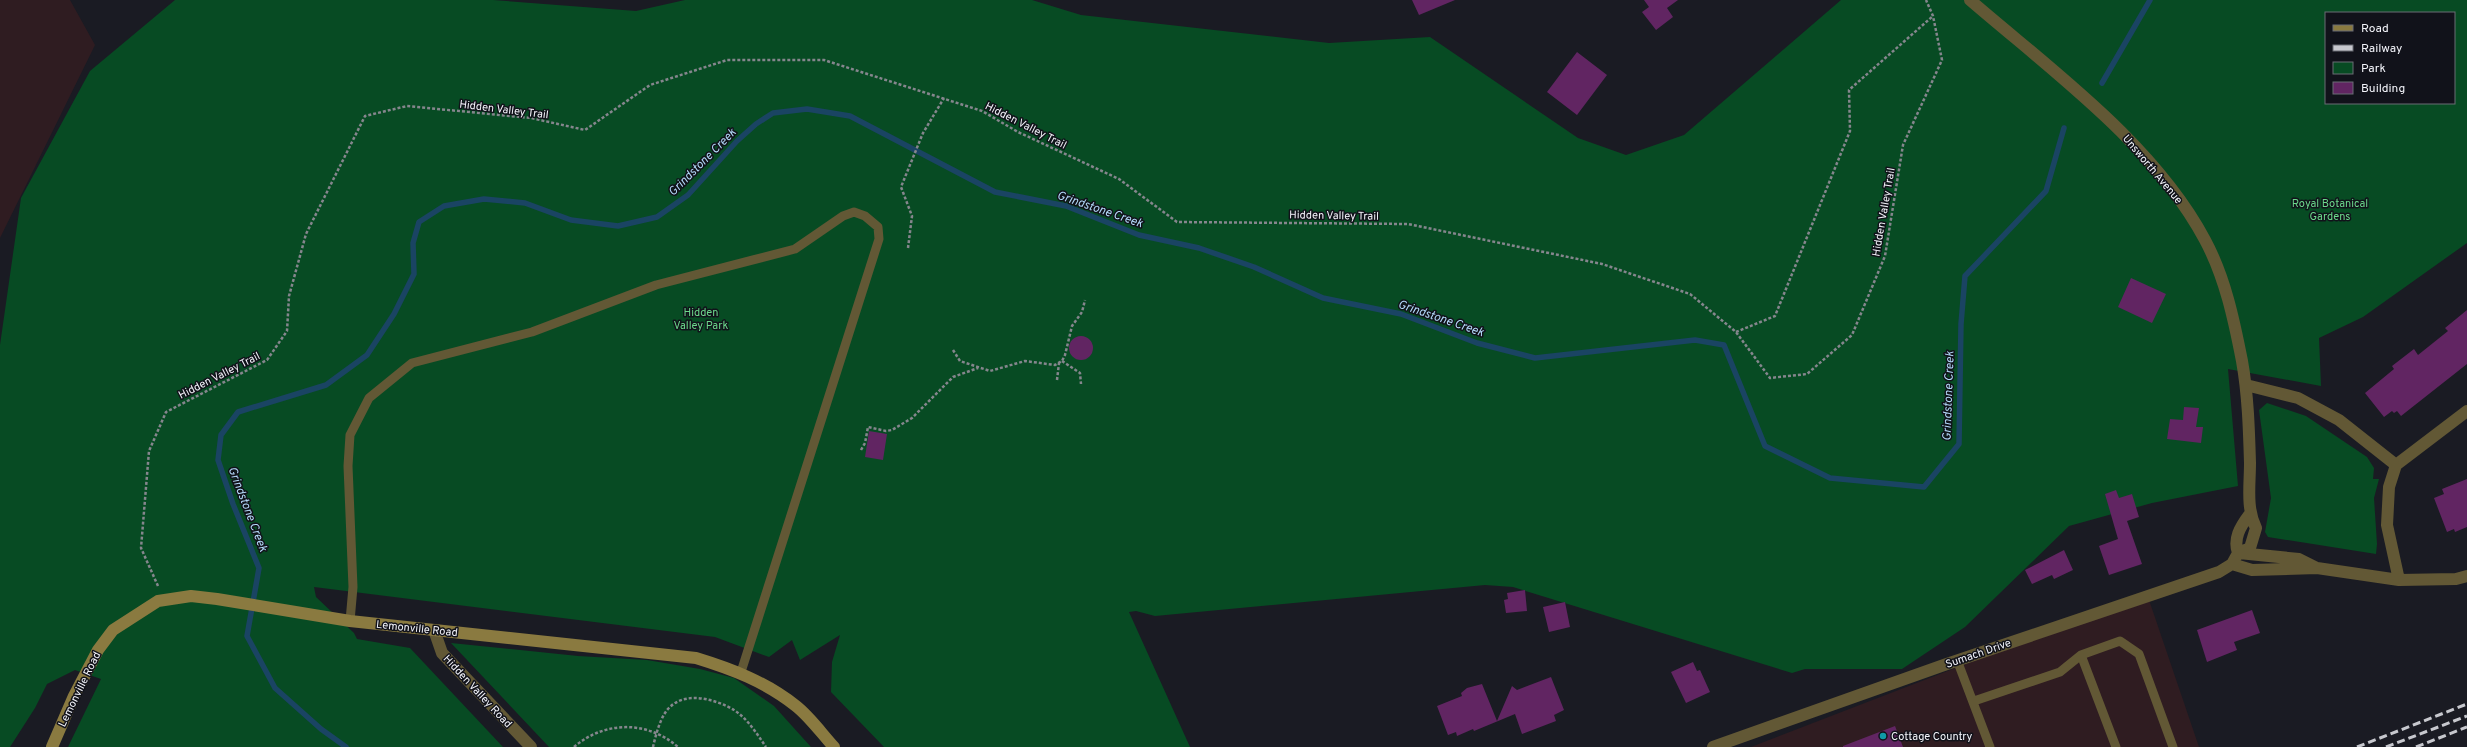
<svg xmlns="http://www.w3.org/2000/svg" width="2467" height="747" viewBox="0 0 2467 747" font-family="Overpass,sans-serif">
<rect width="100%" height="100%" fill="#1a1b23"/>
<path fill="#2f1c21" d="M0 0H70L95 45 0 238Z
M2147 594 2199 747H1751Z"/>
<path fill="#074b23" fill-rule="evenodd" d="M175 0H493L636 11 685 0H1032L1081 15 1329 43 1430 37 1578 138 1626 155 1684 135 1841 0H2467V243L2363 317 2319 338 2321 386 2228 369 2238 486 2152 503 2069 526 1965 627 1902 669H1805L1792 673 1513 587 1485 585 1155 616 1136 611 1129 612 1190 747H884L831 692 832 662 840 635 800 660 792 640 769 657 715 637 314 587 316 597 354 633 357 639 410 648 503 747H68L101 679 75 670 47 684 35 708 10 747H0V345L21 198 90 71ZM2326 13H2454V103H2326Z
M2267 403 2306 416 2367 457 2374 468 2373 479H2379L2374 498 2377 544 2376 554 2268 537 2265 532 2271 498 2259 410Z
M451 643 578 656 647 660 700 669 734 678 774 706 811 747H549Z"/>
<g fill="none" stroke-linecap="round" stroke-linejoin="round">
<path stroke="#1a4463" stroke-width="5.5" d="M2102 83 2150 0
M346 747 321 729 275 688 247 636 259 568 233 504 218 460 221 435 238 412 326 385 367 355 394 314 414 274 413 243 419 222 444 206 484 199 525 203 571 220 618 226 657 217 688 195 737 141 756 124 773 113 807 109 850 116 995 192 1066 206 1139 235 1199 248 1254 267 1323 298 1401 314 1477 343 1535 358 1695 340 1724 345 1765 446 1830 478 1924 487 1959 444 1961 324 1965 276 2046 191 2064 128"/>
</g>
<path fill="#612562" d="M1412 0H1455L1419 15Z
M1644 0H1678L1667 8 1673 17 1656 30 1642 12 1649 7Z
M1577 52 1607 75 1577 115 1547 92Z
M2131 278 2166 294 2152 323 2118 307Z
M2467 310V364L2401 416 2397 411 2394 413 2392 411 2384 417 2365 393 2394 369 2392 366 2414 349 2418 355 2448 331 2445 328Z
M1069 348a12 12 0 1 1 24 0a12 12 0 1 1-24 0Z
M2184 407 2199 408 2196 427H2203L2201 443 2167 439 2170 419 2183 420Z
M869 431 887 434 883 460 865 457Z
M2467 479V527L2455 532 2454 529 2447 532 2434 498 2444 494 2442 489Z
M2116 490 2119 498 2132 494 2139 517 2127 521 2142 564 2109 575 2099 546 2118 539 2105 494Z
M2064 550 2073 570 2054 579 2052 575 2032 584 2025 570Z
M1525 590 1527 611 1506 613 1504 600 1508 599 1507 593Z
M1565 602 1570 627 1549 632 1543 607Z
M2252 610 2260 633 2234 642 2237 650 2207 662 2197 630Z
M1693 662 1697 671 1700 670 1710 692 1686 703 1671 672Z
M1551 677 1564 710 1554 715 1556 721 1522 734 1515 714 1474 731 1473 729 1457 736 1456 732 1448 735 1437 706 1462 696 1461 693 1467 688 1482 684 1497 721 1512 686 1517 690Z
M1895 726 1903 747H1843V746Z"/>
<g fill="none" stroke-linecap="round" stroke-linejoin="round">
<path stroke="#85868d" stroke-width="2.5" stroke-dasharray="3 2" stroke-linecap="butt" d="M908 248 912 216 901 187 923 133 944 98
M1736 332 1775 316 1850 131 1849 90 1933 16
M953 350 960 361 990 371 1025 361 1055 365 1062 361 1065 355 1072 326 1082 312 1085 300
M1062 361 1080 373 1081 384
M1057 380 1059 363
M861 450 865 443 868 427 886 431 892 430 912 418 953 377 978 368
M158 586 141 548 149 451 166 412 267 360 287 331 289 296 306 234 365 116 407 106 531 118 585 130 650 85 727 60H824L982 111 1018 132 1119 179 1177 222 1408 224 1602 264 1690 294 1736 332 1770 378 1807 374 1852 335 1885 256 1903 145 1942 60 1933 16 1926 0
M574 747C604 721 647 720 678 747
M653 747C656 734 661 714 671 706 688 691 717 700 734 710 748 719 757 734 766 747"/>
<path stroke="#625835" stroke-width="9" d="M350 621 353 587 348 466 350 435 369 398 412 363 532 332 656 285 795 249 843 216 854 212 865 216 878 227 879 239 741 672
M2081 655 2116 747
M1957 660 1990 747
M1974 701 2060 672 2081 655 2120 641 2139 654 2173 747"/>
<path stroke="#625835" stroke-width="12" d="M1970 0C2051 70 2154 144 2205 240 2225 277 2234 320 2242 361 2248 395 2249 429 2250 463 2250 485 2246 508 2256 528L2250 548 2238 553
M2246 385 2298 398 2339 420 2396 465
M2238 553C2233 539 2240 527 2249 515
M2239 553 2299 559 2317 568
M2232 564 2252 570 2317 568 2399 580 2456 579 2467 576
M2399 580 2387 525 2389 487 2396 465 2467 411
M434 630 442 653 531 747
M1713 747 1944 665 2219 572 2232 564 2238 553"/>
<path stroke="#8a7a40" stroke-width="12" d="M52 747 74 696 98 650 113 630 158 601 191 596 217 599 350 621 696 658C732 669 766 682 796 706 810 717 822 734 834 747"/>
<path stroke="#c7c8ce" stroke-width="3" stroke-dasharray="8 4" stroke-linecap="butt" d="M2357 747 2467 704
M2386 747 2467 716
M2416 747 2467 727"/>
</g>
<circle fill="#0f9aa8" stroke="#11121a" stroke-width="1.5" cx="1883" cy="736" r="4"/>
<g text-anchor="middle" stroke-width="3" stroke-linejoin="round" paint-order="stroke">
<g font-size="11" fill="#f3f4fa" stroke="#11121a">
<text transform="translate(504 109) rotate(7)" y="4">Hidden Valley Trail</text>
<text transform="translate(1026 125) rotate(27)" y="4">Hidden Valley Trail</text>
<text transform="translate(2153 169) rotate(50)" y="4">Unsworth Avenue</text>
<text transform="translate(1883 212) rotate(-80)" y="4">Hidden Valley Trail</text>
<text transform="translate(1334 215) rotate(1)" y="4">Hidden Valley Trail</text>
<text transform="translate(219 375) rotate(-27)" y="4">Hidden Valley Trail</text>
<text transform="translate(417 628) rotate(6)" y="4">Lemonville Road</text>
<text transform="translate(1978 653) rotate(-19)" y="4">Sumach Drive</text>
<text transform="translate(79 689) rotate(-64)" y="4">Lemonville Road</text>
<text transform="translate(478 691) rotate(47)" y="4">Hidden Valley Road</text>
</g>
<g font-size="11" fill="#6cd98c" stroke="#11121a">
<text x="2330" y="207">Royal Botanical<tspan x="2330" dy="13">Gardens</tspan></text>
<text x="701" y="316">Hidden<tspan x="701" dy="13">Valley Park</tspan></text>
</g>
<g font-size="11" fill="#f3f4fa" stroke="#11121a" text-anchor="start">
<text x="1891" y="740">Cottage Country</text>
</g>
<g font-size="12" font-style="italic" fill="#b4dafa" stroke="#11121a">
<text transform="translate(702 162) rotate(-45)" y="4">Grindstone Creek</text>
<text transform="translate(1100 209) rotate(19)" y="4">Grindstone Creek</text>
<text transform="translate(1441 318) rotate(19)" y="4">Grindstone Creek</text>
<text transform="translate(1948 396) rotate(-88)" y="4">Grindstone Creek</text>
<text transform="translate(248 509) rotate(69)" y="4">Grindstone Creek</text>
</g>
</g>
<rect x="2325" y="12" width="130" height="92" fill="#11121a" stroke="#6b6c74"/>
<rect x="2333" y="25" width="20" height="6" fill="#8a7a40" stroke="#6b6c74"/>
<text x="2361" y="32" font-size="12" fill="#f3f4fa">Road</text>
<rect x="2333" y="45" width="20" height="6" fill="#c7c8ce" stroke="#6b6c74"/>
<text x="2361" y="52" font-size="12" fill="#f3f4fa">Railway</text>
<rect x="2333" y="62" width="20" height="12" fill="#074b23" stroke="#6b6c74"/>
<text x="2361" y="72" font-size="12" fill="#f3f4fa">Park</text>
<rect x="2333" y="82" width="20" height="12" fill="#612562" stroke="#6b6c74"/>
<text x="2361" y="92" font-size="12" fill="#f3f4fa">Building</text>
</svg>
